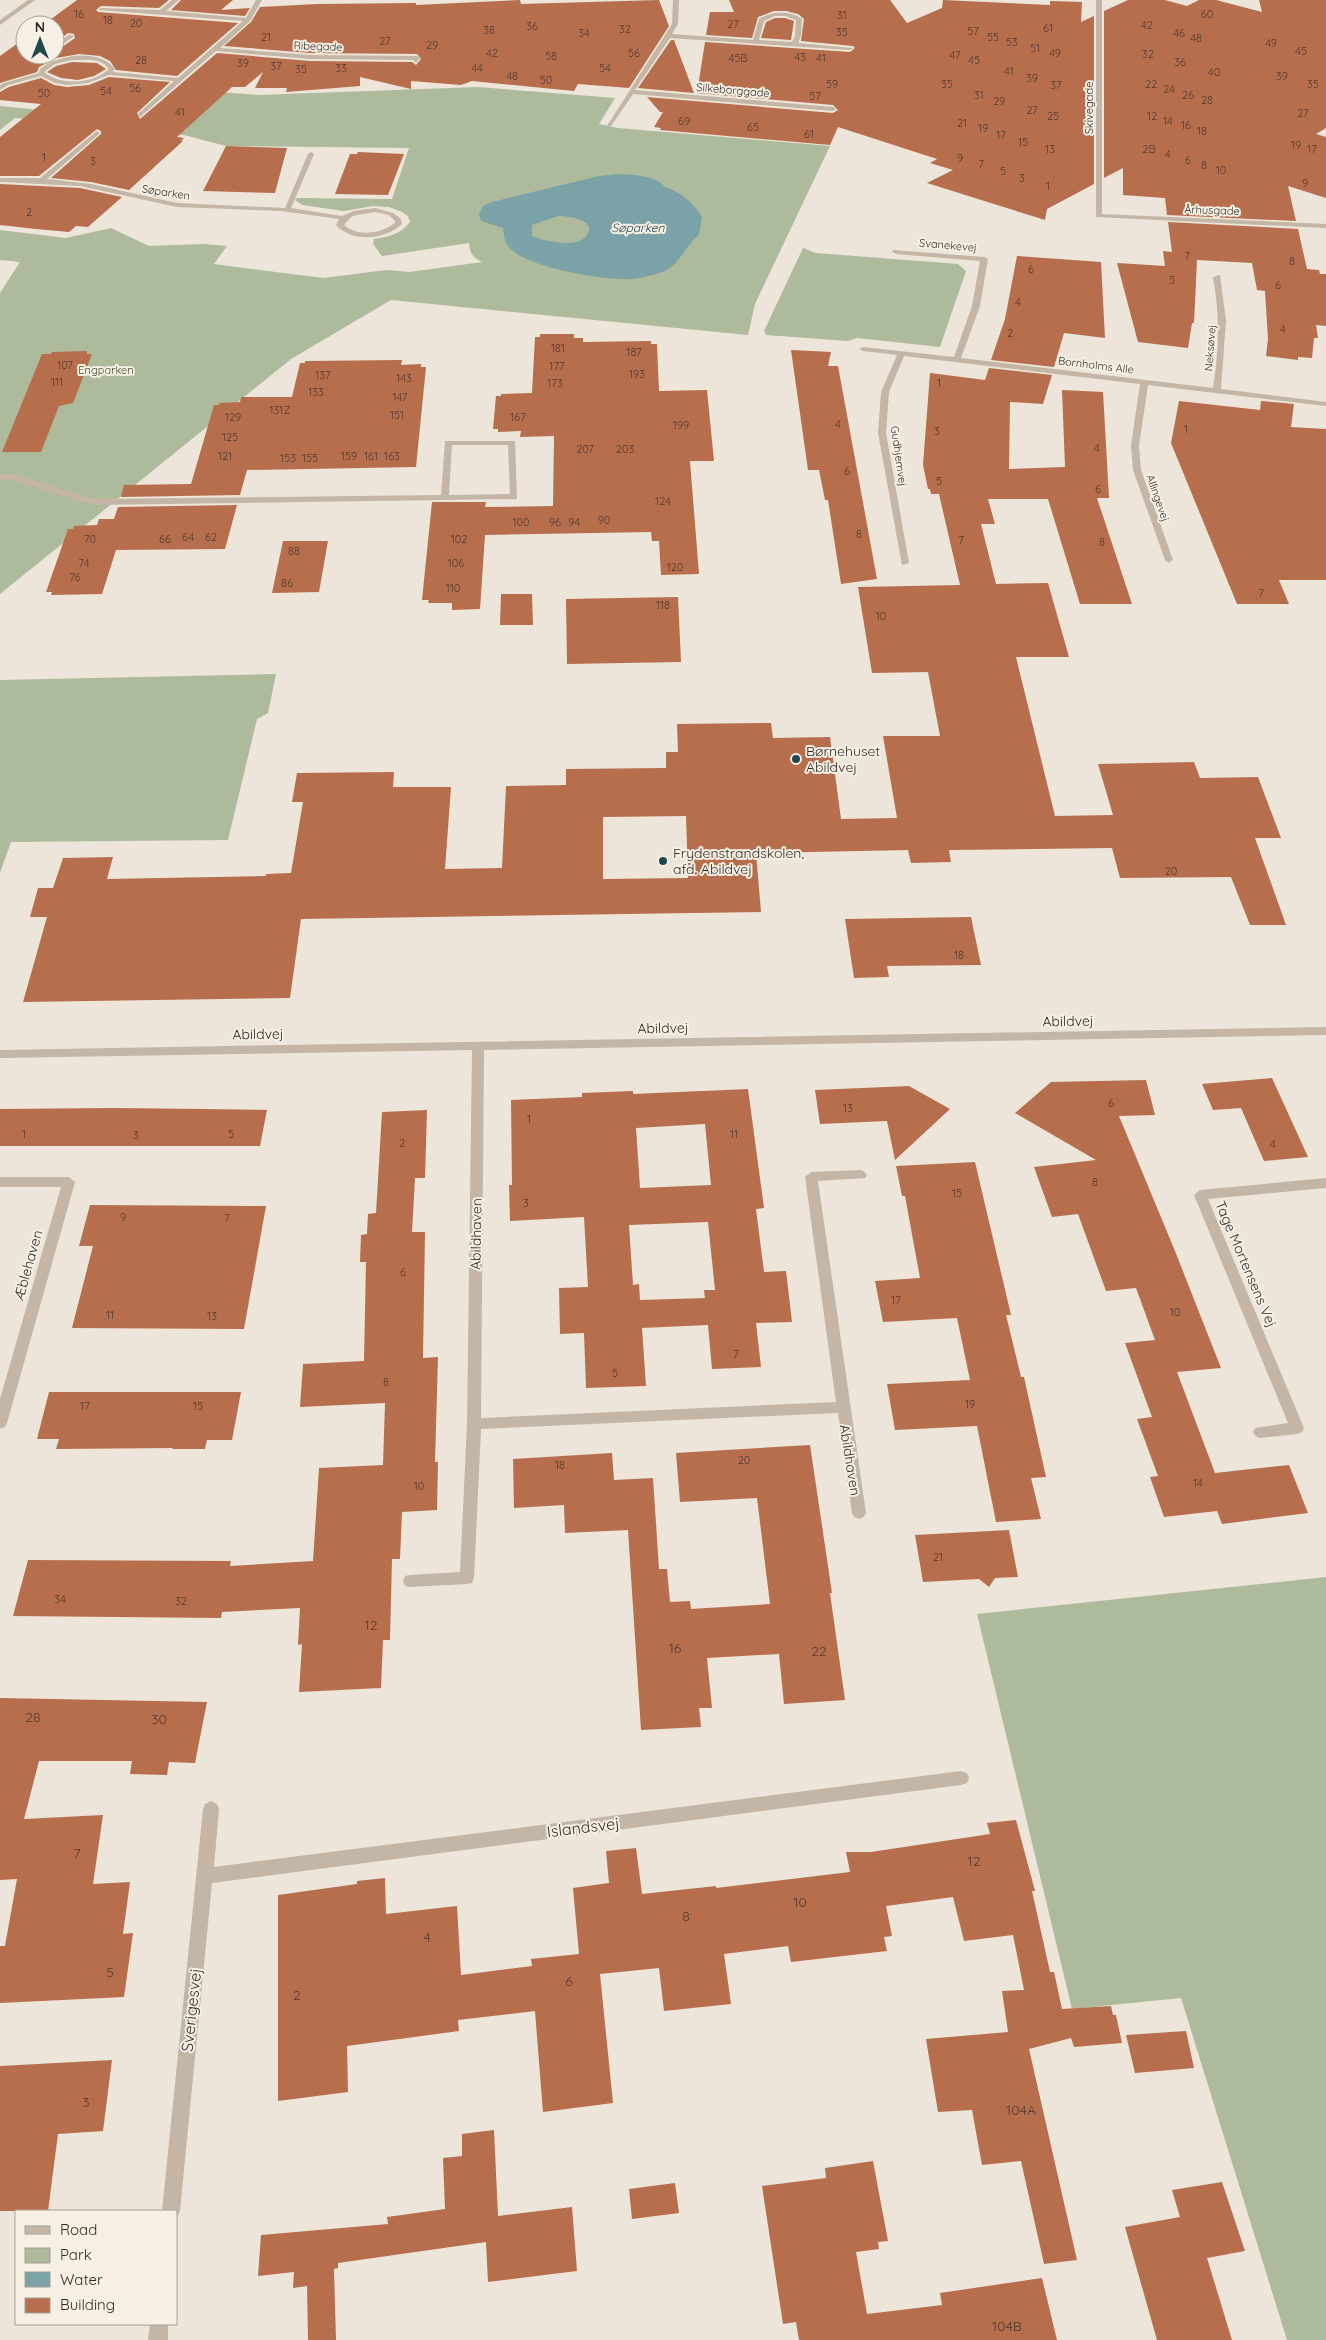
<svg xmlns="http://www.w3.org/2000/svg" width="1326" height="2340" viewBox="0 0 1326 2340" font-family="Quicksand,sans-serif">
<rect width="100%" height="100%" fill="#ede5d9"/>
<path fill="#adba9b" d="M478 87 615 98 599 124 618 128 830 146 755 304 748 335 391 300 291 359 0 594V293L20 262 0 260V230L66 238 111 228 149 246 204 244 227 246 214 264 323 278 387 270 410 272 482 262C472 257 470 253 469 243L382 256 373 244 374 239C388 237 401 234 410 222L408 216 400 211 389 207 373 206 344 211 302 205 295 200 297 198 392 199 409 148 226 146 184 135 134 128 15 118 0 130V106L142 120 219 92 258 95Z
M803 248 816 253 958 264 966 271 940 347 857 338 848 341 766 335 764 331Z
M276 674 268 713 257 719 228 840 11 842 0 873V680Z
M1326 1577V2340H1287L1181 1998 1072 2009 977 1614Z"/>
<path fill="#7ba2a7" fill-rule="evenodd" d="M620 174C633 175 646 175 658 181 662 183 663 186 667 188 683 193 693 203 702 217L699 235C685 245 680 266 662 272 654 275 642 278 632 279 607 281 517 267 506 243 504 239 504 232 503 228L481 221 479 214 483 206 492 202 599 176ZM558 216C567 216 595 219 588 233 581 250 544 241 532 236V225Z"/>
<path fill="#b66e4d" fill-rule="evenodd" d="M77 0H169L159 8 101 6 96 10 98 12 238 23 177 76 116 70 110 61 100 56 79 54 56 58 39 67 37 72 0 83V56L25 38V55H55V52L75 38 74 34 68 33 55 43V25H43Z
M181 0H233L221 10 250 8 245 16 171 10Z
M520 0 521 4 659 0 669 26 629 88 578 84 574 91 472 81 461 85 411 81V89L360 77V86L286 92 287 88H255L263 72 245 87H232L177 137 184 138 181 141H183L129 190 91 182 51 178 101 134V131L97 129 39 176H0V137L41 104 0 100V92L9 87 41 78 54 85 67 87 89 85 109 77 170 82 137 113 140 119 217 53 310 61 412 62 416 65 421 59 417 54 310 53 224 46 251 22 260 7 317 4 416 3V5Z
M729 0H890L907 23 942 8 943 0 1050 5V1L1082 2 1081 22 1094 16V184L1047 209 1045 220 927 183 953 170 930 163 937 159 838 127 830 145 660 130 661 128 654 127 663 112H660L647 97 833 113 838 110 833 105 697 93 705 42 850 52 855 48 853 46 801 41 804 19 798 14 786 11H774L758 17 752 38 706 35 710 12H734Z
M1128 0H1165L1187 6 1199 0H1216L1262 12 1259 0H1326V128L1316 134 1326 137V198L1288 186 1296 221 1167 215 1165 198 1123 195V168L1104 178V11Z
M775 18H785L794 21 791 40 761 38 766 22Z
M671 40H674L694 93 638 88Z
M72 62 97 63 106 69 94 76 78 80 61 78 47 72 56 66Z
M226 146 287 148 275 193 203 191Z
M358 152 404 154 388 195 335 194 350 154H357Z
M0 184 80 188 122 197 88 227 76 226 69 232 36 229 0 225Z
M1168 222 1298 229 1307 269 1319 270 1320 274H1326V326L1316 325 1318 338H1314L1312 358 1298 357V360L1266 356 1268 339 1265 291 1257 290 1252 263 1197 260 1194 323H1192L1188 348 1138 342 1117 263 1165 266 1163 251 1172 252Z
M1017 256 1101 262 1105 338 1064 333 1054 367 991 360 1005 319Z
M540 334H574V338H583V342L651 341V344H657L659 391 707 390 714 461H690L699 574 661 575 659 541H652L651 532 485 535 480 609 452 610V603H428L429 600H422L432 502H486L485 507 553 506 554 436 520 437 521 431 498 432V429H493L496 396H501V394L532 393 535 337H540Z
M791 350 831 352 828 366H838L877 579 841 584 828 500H825L819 470H808Z
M87 351V354H92L73 403 59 406 41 452H2L42 354H51L52 352Z
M402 360 401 365 421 364V367H426L416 467 247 470 240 495 121 497 124 485 191 484 214 405H219V403L240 402 241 397H292L300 363H305V361Z
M989 368 1052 375 1043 404 1010 402 1009 469 1065 467 1062 390 1103 392 1109 498H1097L1132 604H1080L1048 499H988L995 524H981L996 584 1048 583 1069 657H1016L1055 816 1113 815 1098 764 1194 762 1200 778 1258 777 1281 838H1255L1286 925H1250L1231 877 1120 878 1112 848 949 850 951 862 911 863 908 850 756 853 761 912 301 919 290 998 23 1002 47 917H30L38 888H53L63 858 113 857 107 879 266 876V874L291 873 303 802H292L297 773 394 772 393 787H451L445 869 502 868 506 786 566 785V769L666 768V752H678L677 724 771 723 773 738 830 737 841 819 897 818 883 736H940L928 672 872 673 858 587 960 585 939 494H931L930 489H928L923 465 930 373 985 380ZM686 816 688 878 603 879V817Z
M1179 401 1260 410 1261 401 1294 404 1291 427 1326 429V580H1279L1289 604H1237L1171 443Z
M237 505 225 549 116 550 102 594 51 595 52 592H46L68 529H73L74 526 97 525 99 519H114L118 507Z
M283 541H328L319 592 272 593Z
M501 594H532L533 625H500Z
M678 597 681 662 567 664 566 599Z
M971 917 981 965 887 966 889 977 854 978 845 919Z
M1272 1078 1308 1157 1264 1161 1241 1108 1213 1110 1202 1084Z
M1146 1080 1155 1115 1119 1116 1175 1251 1221 1368 1177 1372 1215 1473 1289 1465 1308 1513 1222 1524 1217 1511 1164 1517 1150 1477 1158 1476 1137 1419 1152 1417 1125 1343 1155 1340 1136 1288 1106 1291 1078 1214 1052 1217 1034 1167 1096 1160 1015 1113 1051 1082Z
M909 1086 950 1109 895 1160 887 1121 820 1124 815 1090Z
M748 1089 764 1208 756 1209 764 1272 786 1271 792 1322 756 1323 761 1367 712 1369 708 1325 642 1328 646 1386 586 1388 584 1333 560 1334 559 1288 588 1287 584 1217 510 1221 509 1185H512L511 1100 582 1097V1093L633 1091V1094ZM705 1124 711 1185 640 1188 636 1128ZM708 1222 715 1290H704L705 1298 640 1300 639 1284 633 1285 629 1225Z
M112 1108 205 1109 267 1110 260 1146H0V1109Z
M427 1110 425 1178H415L412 1232H425L423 1358 438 1357 435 1462H438L437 1510 402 1512 400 1559H392L390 1640H383L381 1688 299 1692 302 1644 298 1645 300 1608 222 1612 221 1618 13 1616 28 1560 231 1561 230 1566 313 1561 319 1468 383 1465 385 1403 300 1407 303 1364 364 1361 366 1262H360L361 1235 367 1234 368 1214 376 1213 382 1112Z
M975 1162 1011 1315H1006L1021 1377H1024L1046 1477 1031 1478 1041 1519 996 1522 977 1426 895 1430 887 1384 970 1380 957 1318 883 1322 875 1281 920 1278 905 1196H902L896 1166Z
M90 1205 266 1206 244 1329 72 1328 93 1246H79Z
M49 1392H241L232 1440H207L205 1449H172L173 1448 56 1449 59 1439H37Z
M810 1445 832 1593H830L845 1700 784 1704 779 1654 707 1658 712 1708H699L701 1727 641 1730 628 1530 565 1533 564 1505 514 1508 513 1459 612 1453 614 1480 653 1478 659 1569H667L670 1602 690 1601 691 1609 770 1604 757 1498 680 1502 676 1453Z
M1009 1530 1018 1577 995 1578 989 1587 979 1579 923 1582 915 1535Z
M0 1698 207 1702 195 1763 169 1762 167 1775 130 1774 132 1761H39L24 1819 103 1815 93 1884 130 1882 123 1934 133 1933 124 1997 0 2003V1946H5L17 1879 0 1880Z
M1016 1820 1035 1891H1032L1050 1972H1054L1062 2009 1111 2006 1113 2015H1116L1122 2043 1074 2047 1071 2038 1029 2049 1077 2260 1044 2264 1021 2161 982 2165 972 2110 938 2112 926 2039 1008 2032 1002 1991 1024 1990 1013 1935 964 1941 953 1897 886 1906 892 1936 884 1937 887 1951 791 1962 788 1946 724 1954 731 2004 664 2011 659 1968 600 1974 613 2103 543 2112 535 2011 458 2020 459 2031 347 2046 348 2092 278 2101V1895L357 1884V1881L385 1878 386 1914 457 1906 461 1975 532 1966 531 1959 579 1954 573 1888 609 1883 606 1851 636 1848 642 1894 716 1886V1888L850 1872 846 1852H871L990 1834 987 1823Z
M1186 2031 1194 2068 1135 2073 1126 2035Z
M112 2060 103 2131 58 2134 48 2211H0V2066Z
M494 2130 498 2216 572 2207 577 2271 488 2282 486 2242 338 2263V2268L334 2269 336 2340H308L307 2286 293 2288 294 2272 258 2276 261 2235 388 2224 387 2217 445 2209 443 2158 462 2156V2134Z
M873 2161 888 2241 878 2242 879 2249 856 2252 867 2314 942 2305 940 2293 1042 2278 1057 2340H799L796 2322 783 2324 762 2186 826 2178 825 2168Z
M1222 2182 1245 2251 1207 2258 1232 2340H1157L1125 2227 1180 2217 1172 2190Z
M675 2183 679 2213 632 2219 629 2189Z"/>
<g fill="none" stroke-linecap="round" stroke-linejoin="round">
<path fill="#c3b6a6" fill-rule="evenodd" d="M28 0H35L0 25V20Z
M172 0H179L166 11 246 18 256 0H262L250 21 220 48 310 55 417 56 420 58 416 63 413 60 310 59 216 51 140 117 138 114 174 81 109 75 88 83 67 85 55 83 41 76 8 85 0 90V85L4 83 39 73 40 69C58 54 100 48 115 69L113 72 178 78 243 21 98 10 101 8 160 10ZM72 60C85 60 101 57 109 69 93 84 63 86 45 73V71L55 64Z
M673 0H679L678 24 672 34 753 40 759 19C772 11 789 10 802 19L801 36 798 43 853 48 850 50 670 38 635 90 833 107 836 109 833 111 633 94 611 126H607L672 24ZM785 16 796 20 795 36 792 42 759 40 764 21 775 16Z
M1096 0H1102V214L1326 224V228L1096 217Z
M69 35 74 36 55 50V45Z
M97 131 100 133 99 134 47 179 91 184 177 203 285 208 308 154 311 152 314 154 291 208 342 216 354 211 375 208 393 213 401 219 402 224C385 240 352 243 336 225L339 219 281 211 177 207 80 186 0 182V178H40ZM375 212 389 215 395 221V223C380 234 358 237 344 225L352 216Z
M893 250 984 257 988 259 980 306 961 358 1213 388C1219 350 1220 315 1213 277L1220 275 1226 321 1221 389 1326 402V406L1148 385 1139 445 1141 470 1173 560 1169 563 1165 560 1133 470 1131 445 1140 384 904 356 889 392 886 433 909 563 902 565 878 433 881 392 897 355 863 351 859 349 863 347 954 357 972 306 980 261 896 254 892 252Z
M445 441H515L517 499 94 505 12 480H0V474H13L95 499 441 495ZM452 445H508L510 494 449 495Z
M1326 1027V1035L484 1050 481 1418 836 1402 805 1177 811 1172 861 1170 865 1172 867 1175 865 1178 818 1181 866 1513 864 1517 859 1519 854 1517 852 1513 838 1413 481 1429 474 1578 472 1583 467 1584 410 1587 405 1586 403 1581 405 1576 410 1575 460 1572 467 1424 472 1050 0 1058V1050Z
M0 1177H69L75 1182 7 1423 5 1427 0 1429V1399L61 1187H0Z
M1326 1178V1188L1208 1199 1304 1428 1302 1432 1297 1434 1260 1438 1255 1436 1253 1432 1255 1428 1288 1423 1194 1195 1200 1190Z
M961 1771 967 1773 969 1778 967 1783 961 1785 212 1883 180 2211 176 2218V2211H162L203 1809 205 1804 211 1801 217 1804 219 1809 214 1867Z
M150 2324H168V2340H148Z"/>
</g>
<g fill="#21474d" stroke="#f6efe4" stroke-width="2">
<circle cx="796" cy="759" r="5"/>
<circle cx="663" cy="861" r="5"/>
</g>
<g text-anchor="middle" stroke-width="4" stroke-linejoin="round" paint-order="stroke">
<g font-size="11" fill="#523b30">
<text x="79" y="18">16</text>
<text x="1207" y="18">60</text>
<text x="842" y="19">31</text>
<text x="108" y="24">18</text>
<text x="136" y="27">20</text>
<text x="733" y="28">27</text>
<text x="1147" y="29">42</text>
<text x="532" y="30">36</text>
<text x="1048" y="32">61</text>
<text x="625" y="33">32</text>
<text x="489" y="34">38</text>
<text x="973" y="35">57</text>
<text x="842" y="36">35</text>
<text x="584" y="37">34</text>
<text x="1179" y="37">46</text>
<text x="266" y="41">21</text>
<text x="993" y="41">55</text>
<text x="1196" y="42">48</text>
<text x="385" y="45">27</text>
<text x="1012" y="46">53</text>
<text x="1271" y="47">49</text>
<text x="432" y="49">29</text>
<text x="1035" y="52">51</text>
<text x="1301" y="55">45</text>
<text x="492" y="57">42</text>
<text x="634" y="57">56</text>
<text x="1055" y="57">49</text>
<text x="1148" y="58">32</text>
<text x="955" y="59">47</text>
<text x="551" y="60">58</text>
<text x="800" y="61">43</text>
<text x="738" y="62">45B</text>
<text x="821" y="62">41</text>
<text x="141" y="64">28</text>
<text x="974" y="64">45</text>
<text x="1180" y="66">36</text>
<text x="243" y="67">39</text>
<text x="276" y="70">37</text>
<text x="341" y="72">33</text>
<text x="477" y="72">44</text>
<text x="605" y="72">54</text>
<text x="301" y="73">35</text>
<text x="1009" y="75">41</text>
<text x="1214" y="76">40</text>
<text x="512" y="80">48</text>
<text x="1282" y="80">39</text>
<text x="1032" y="82">39</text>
<text x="546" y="84">50</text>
<text x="832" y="88">59</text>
<text x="947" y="88">35</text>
<text x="1151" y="88">22</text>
<text x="1313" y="88">35</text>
<text x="1056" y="89">37</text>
<text x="135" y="92">56</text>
<text x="1169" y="93">24</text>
<text x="106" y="95">54</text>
<text x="44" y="97">50</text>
<text x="979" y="99">31</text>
<text x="1188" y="99">26</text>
<text x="815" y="100">57</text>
<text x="1207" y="104">28</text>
<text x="999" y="105">29</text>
<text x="1032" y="114">27</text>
<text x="180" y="116">41</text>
<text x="1303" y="117">27</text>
<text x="1053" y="120">25</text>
<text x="1152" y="120">12</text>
<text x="684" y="125">69</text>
<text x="1168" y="125">14</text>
<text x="962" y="127">21</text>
<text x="1186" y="129">16</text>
<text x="753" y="131">65</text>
<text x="983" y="132">19</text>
<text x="1202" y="135">18</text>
<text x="809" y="138">61</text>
<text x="1001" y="139">17</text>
<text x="1023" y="146">15</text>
<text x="1296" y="149">19</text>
<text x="1050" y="153">13</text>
<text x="1149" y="153">2B</text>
<text x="1312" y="153">17</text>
<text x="1168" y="158">4</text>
<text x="44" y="161">1</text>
<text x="960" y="162">9</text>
<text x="1188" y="164">6</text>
<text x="93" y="165">3</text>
<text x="981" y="168">7</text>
<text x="1204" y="169">8</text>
<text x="1221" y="174">10</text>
<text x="1003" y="175">5</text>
<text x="1022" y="182">3</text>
<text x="1305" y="187">9</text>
<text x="1048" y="190">1</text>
<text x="29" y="216">2</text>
<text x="1187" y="260">7</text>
<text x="1292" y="265">8</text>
<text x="1031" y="273">6</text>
<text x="1172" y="284">5</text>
<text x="1278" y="289">6</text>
<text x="1018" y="306">4</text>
<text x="1283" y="333">4</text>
<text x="1010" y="337">2</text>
<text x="558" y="352">181</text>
<text x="634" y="356">187</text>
<text x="65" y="369">107</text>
<text x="557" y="370">177</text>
<text x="637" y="378">193</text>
<text x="323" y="379">137</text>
<text x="404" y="382">143</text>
<text x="57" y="386">111</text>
<text x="555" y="387">173</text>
<text x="939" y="387">1</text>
<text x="316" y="396">133</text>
<text x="400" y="401">147</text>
<text x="280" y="414">131Z</text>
<text x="397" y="419">151</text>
<text x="233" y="421">129</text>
<text x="518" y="421">167</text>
<text x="838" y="428">4</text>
<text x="681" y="429">199</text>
<text x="1186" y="433">1</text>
<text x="937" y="435">3</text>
<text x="230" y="441">125</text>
<text x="1097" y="452">4</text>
<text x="585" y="453">207</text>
<text x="625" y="453">203</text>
<text x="225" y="460">121</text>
<text x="349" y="460">159</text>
<text x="371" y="460">161</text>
<text x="392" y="460">163</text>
<text x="288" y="462">153</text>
<text x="310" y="462">155</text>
<text x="847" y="475">6</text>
<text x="939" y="485">5</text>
<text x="1098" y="493">6</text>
<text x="663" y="505">124</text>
<text x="604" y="524">90</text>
<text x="521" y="526">100</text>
<text x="555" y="526">96</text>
<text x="574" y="526">94</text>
<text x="859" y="538">8</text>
<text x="188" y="541">64</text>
<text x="211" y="541">62</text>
<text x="90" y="543">70</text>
<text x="165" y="543">66</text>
<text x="459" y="543">102</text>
<text x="961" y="544">7</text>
<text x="1102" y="546">8</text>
<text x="294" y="555">88</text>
<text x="84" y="567">74</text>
<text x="456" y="567">106</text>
<text x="675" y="571">120</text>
<text x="75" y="581">76</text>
<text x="287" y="587">86</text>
<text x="453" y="592">110</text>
<text x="1261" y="597">7</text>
<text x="663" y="609">118</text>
<text x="881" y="620">10</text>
<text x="1171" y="875">20</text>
<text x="959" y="959">18</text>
<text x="1111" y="1107">6</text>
<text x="848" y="1112">13</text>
<text x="529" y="1123">1</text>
<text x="24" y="1138">1</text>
<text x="231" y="1138">5</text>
<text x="734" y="1138">11</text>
<text x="136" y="1139">3</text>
<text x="402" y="1147">2</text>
<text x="1273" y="1148">4</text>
<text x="1095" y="1186">8</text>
<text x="957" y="1197">15</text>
<text x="526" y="1207">3</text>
<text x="123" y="1221">9</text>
<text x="227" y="1222">7</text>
<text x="403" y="1276">6</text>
<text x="896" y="1304">17</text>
<text x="1175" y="1316">10</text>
<text x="110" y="1319">11</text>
<text x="212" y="1320">13</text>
<text x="736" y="1358">7</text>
<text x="615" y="1377">5</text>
<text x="386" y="1386">8</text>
<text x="970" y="1408">19</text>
<text x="85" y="1410">17</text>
<text x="198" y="1410">15</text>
<text x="744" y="1464">20</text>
<text x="560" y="1469">18</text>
<text x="1198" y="1487">14</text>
<text x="419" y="1490">10</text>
<text x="938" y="1561">21</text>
<text x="60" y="1603">34</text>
<text x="181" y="1605">32</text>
</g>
<g font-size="11" fill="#312a26" stroke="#f6efe4">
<text transform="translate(318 46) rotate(2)" y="4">Ribegade</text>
<text transform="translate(733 90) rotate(5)" y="4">Silkeborggade</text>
<text transform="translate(1089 108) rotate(-90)" y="4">Skivegade</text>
<text transform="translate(166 192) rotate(9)" y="4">Søparken</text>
<text transform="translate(1212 210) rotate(2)" y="4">Århusgade</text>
<text transform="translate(948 245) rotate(5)" y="4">Svanekevej</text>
<text transform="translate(1210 348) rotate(-86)" y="4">Neksøvej</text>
<text transform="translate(1096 365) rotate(7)" y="4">Bornholms Alle</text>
<text transform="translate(899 456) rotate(82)" y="4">Gudhjemvej</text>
<text transform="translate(1158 498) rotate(71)" y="4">Allingevej</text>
</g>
<g font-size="11" fill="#3e4c2d" stroke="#f6efe4">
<text x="106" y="374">Engparken</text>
</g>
<g font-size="12" font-style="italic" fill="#21474d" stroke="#f6efe4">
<text x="638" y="232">Søparken</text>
</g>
<g font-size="14" fill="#312a26" stroke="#f6efe4" text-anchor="start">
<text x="806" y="756">Børnehuset<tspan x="806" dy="16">Abildvej</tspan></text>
<text x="673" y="858">Frydenstrandskolen,<tspan x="673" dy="16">afd. Abildvej</tspan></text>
</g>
<g font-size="14" fill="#312a26" stroke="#f6efe4">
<text transform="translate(1068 1021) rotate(-1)" y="5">Abildvej</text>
<text transform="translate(663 1028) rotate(-1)" y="5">Abildvej</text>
<text transform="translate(258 1034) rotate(-1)" y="5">Abildvej</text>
<text transform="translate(476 1234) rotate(-89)" y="5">Abildhaven</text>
<text transform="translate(1246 1264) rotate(67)" y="5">Tage Mortensens Vej</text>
<text transform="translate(28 1265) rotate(-74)" y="5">Æblehaven</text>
<text transform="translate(850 1460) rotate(81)" y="5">Abildhaven</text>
</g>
<g font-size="14" fill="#523b30">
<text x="371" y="1630">12</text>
<text x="675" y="1653">16</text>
<text x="819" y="1656">22</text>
<text x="33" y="1722">28</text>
<text x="159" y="1724">30</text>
<text x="77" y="1858">7</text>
<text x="974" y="1866">12</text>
<text x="800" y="1907">10</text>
<text x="686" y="1921">8</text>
<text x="427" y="1942">4</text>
<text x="110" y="1977">5</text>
<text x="569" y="1986">6</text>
<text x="297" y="2000">2</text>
<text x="86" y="2107">3</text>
<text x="1021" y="2115">104A</text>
<text x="1007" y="2331">104B</text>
</g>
<g font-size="16" fill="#312a26" stroke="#f6efe4">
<text transform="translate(583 1827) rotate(-7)" y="6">Islandsvej</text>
<text transform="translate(191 2010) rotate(-84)" y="6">Sverigesvej</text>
</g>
</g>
<rect x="15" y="2210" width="162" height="115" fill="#f6efe4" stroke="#a7a098"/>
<rect x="25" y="2226" width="25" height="8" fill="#c3b6a6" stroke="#a7a098"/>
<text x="60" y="2235" font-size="15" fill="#312a26">Road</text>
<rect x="25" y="2248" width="25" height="15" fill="#adba9b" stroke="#a7a098"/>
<text x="60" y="2260" font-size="15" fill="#312a26">Park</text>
<rect x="25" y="2272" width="25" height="15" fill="#7ba2a7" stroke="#a7a098"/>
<text x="60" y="2285" font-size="15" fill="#312a26">Water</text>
<rect x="25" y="2298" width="25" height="15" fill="#b66e4d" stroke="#a7a098"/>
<text x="60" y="2310" font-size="15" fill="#312a26">Building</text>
<g transform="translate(40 40)"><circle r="24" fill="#f6efe4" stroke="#a7a098"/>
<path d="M0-4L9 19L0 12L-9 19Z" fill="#21474d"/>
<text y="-8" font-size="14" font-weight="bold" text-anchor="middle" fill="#312a26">N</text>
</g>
</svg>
